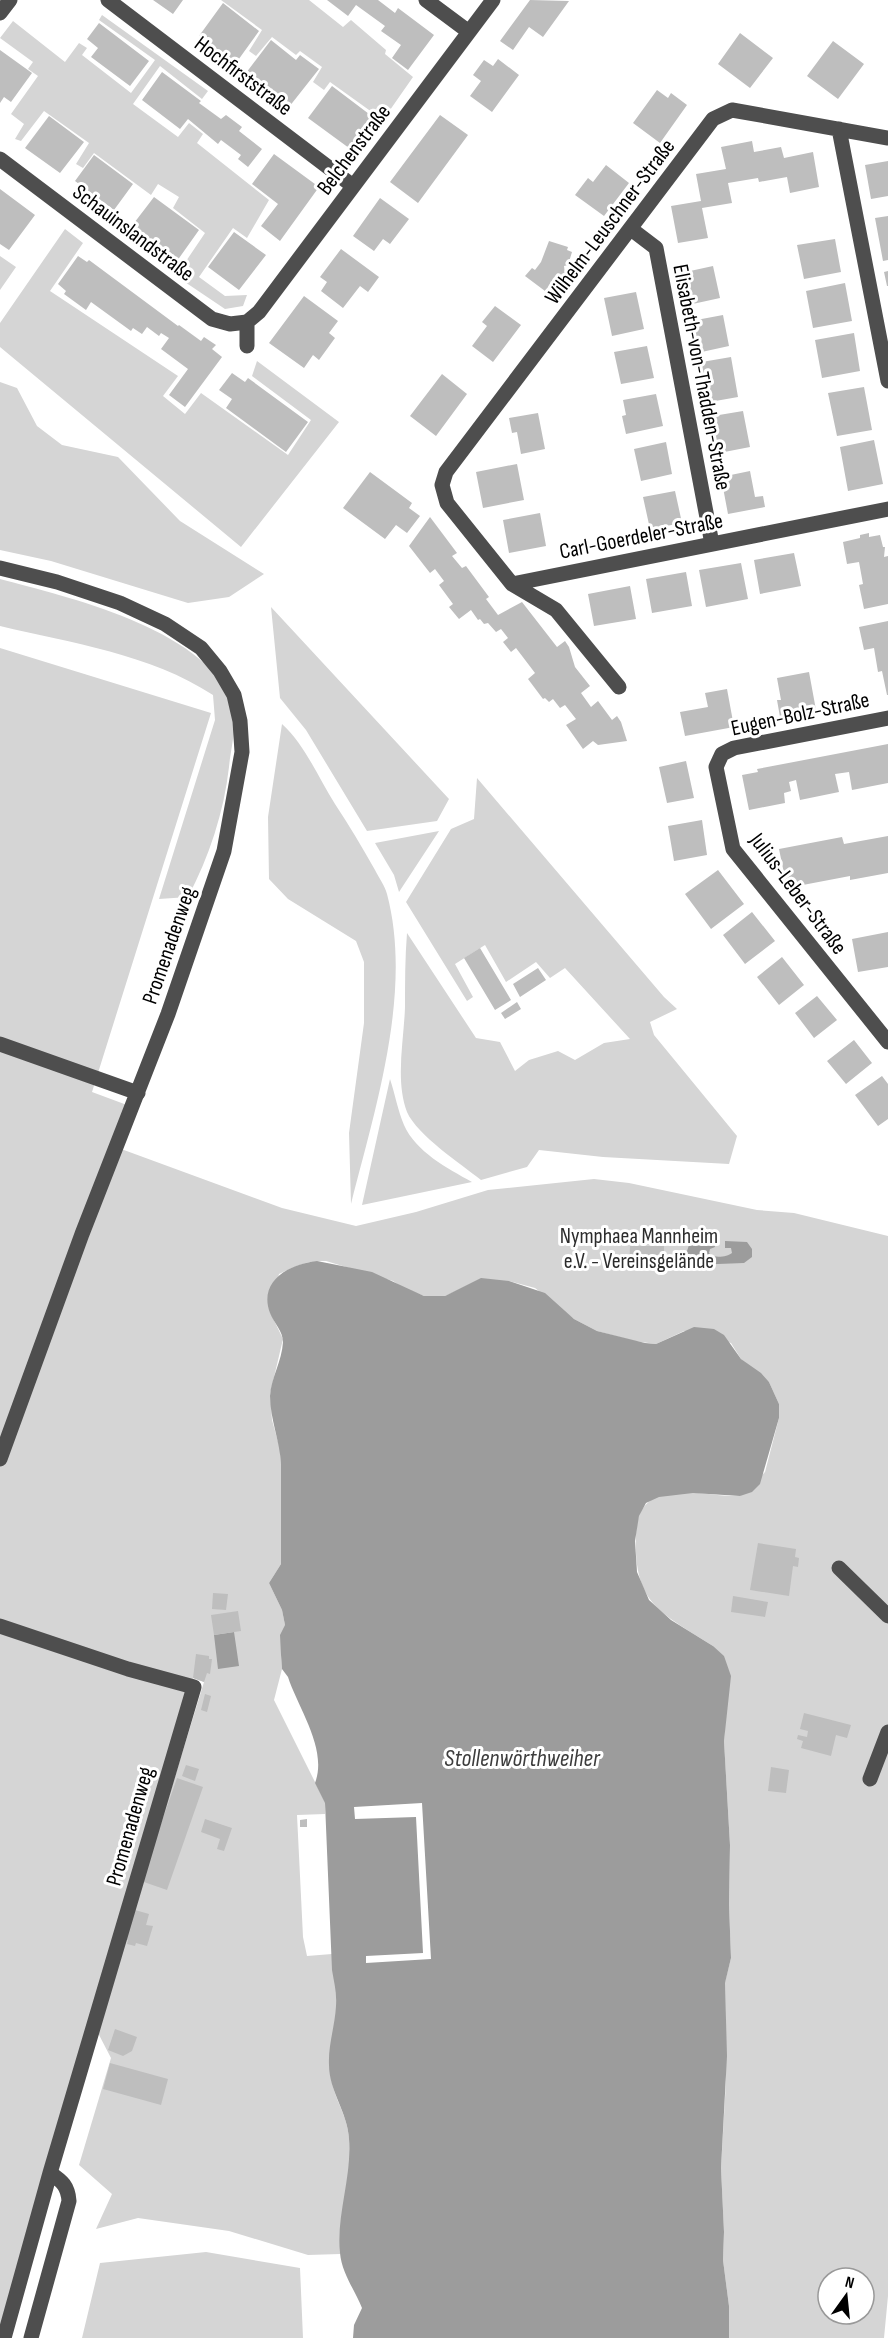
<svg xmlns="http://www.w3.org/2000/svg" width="888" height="2338" viewBox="0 0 888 2338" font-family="'Sofia Sans Condensed',sans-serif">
<rect width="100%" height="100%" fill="#fff"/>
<path fill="#d5d5d5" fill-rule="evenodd" d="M221 0H309L343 27 351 20 386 50 385 54 413 77 351 166 345 159 376 115 330 82 324 90 313 82 322 67 300 51 296 55 272 37 256 56 249 51 262 30Z
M102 15 208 91 202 99 160 66 133 104 178 137 189 123 203 134 197 143 269 200 247 238 233 228 199 277 225 296 247 295 243 306 225 309 176 276 205 233 173 208 179 197 158 184 151 195 94 153 83 168 76 164 89 143 44 111 21 141 15 139 24 124 11 114 38 76 28 69 33 62 0 38 13 21 65 62 79 43 87 48 82 55 131 93 155 60 99 20Z
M65 229 83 243 50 291 178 376 163 396 185 414 201 393 288 455 311 420 252 376 257 361 339 422 241 547 0 347V323Z
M0 256 16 267 0 290Z
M0 382 17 388 37 426 62 445 118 457 180 521 264 574 229 597 188 603 51 561 0 550Z
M0 579C68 597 202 628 231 700 239 720 231 746 229 767 224 812 209 857 188 897L159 899 215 720 213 695C150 654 72 643 0 626Z
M271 607 449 799 437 821 367 831 306 730 280 698Z
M0 648 211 713 92 1092 127 1105 113 1146 282 1208 356 1226 416 1212 488 1190 594 1179 629 1183 757 1210 794 1213 888 1236V2296L884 2338H729V2306L723 2260 724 2232 721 2168 726 2081 725 1982 731 1958 729 1904 730 1845 724 1741 726 1711 713 1646C661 1612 633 1605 636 1534 636 1518 642 1503 657 1497 683 1487 713 1497 740 1496L765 1472 779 1418V1404L769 1382 741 1359 731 1343 684 1331 656 1344 634 1341 597 1331 574 1319 535 1288 509 1281 454 1292 445 1296H424L403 1288 393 1281 326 1261C308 1260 295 1266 279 1274L270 1312 283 1339 270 1394 272 1420 280 1449 281 1464V1564L269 1583 282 1610 285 1625 281 1655 282 1669 274 1700 325 1802V1814L297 1815 303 1937 307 1956 332 1954C332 1971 337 1987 337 2004 335 2033 326 2058 333 2087 338 2105 348 2119 349 2139 352 2178 339 2216 340 2254L308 2255 229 2231 138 2218 96 2229 112 2194 79 2165 111 2058 97 2031 204 1682 193 1678 44 2171 0 2334ZM828 2278H864V2314H828Z
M282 724C305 745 318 777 335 804 349 825 362 847 375 870 379 878 385 886 387 894 413 992 375 1109 351 1204L349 1133 364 1023V962L356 941 288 899 269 879 268 817Z
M477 778 664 997 677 1009 650 1022 654 1035 737 1136 729 1164 603 1157 539 1150 527 1167 481 1180C461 1164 417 1135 407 1112 395 1080 404 1040 405 1007 405 982 405 958 407 933L476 1038 500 1042 515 1071 529 1060 558 1051 575 1060 604 1043 630 1039 565 968 550 978 536 962 506 982 485 945 455 964 473 997 467 1001 406 902 451 829 474 819Z
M439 831 399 892 394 875 375 843Z
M390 1079C395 1094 398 1111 404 1125 416 1152 447 1168 472 1182L362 1205Z
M206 2252 300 2268 303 2338H82L100 2263Z"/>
<path fill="#9c9c9c" d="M700 1241 714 1242 715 1247 710 1249 709 1253C713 1259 727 1257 732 1253L731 1248H725V1241L747 1242 752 1249V1257L744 1263 692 1265 686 1254 689 1245Z
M317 1261 372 1272 424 1296H445L481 1278 509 1281 545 1293 574 1319 597 1331 645 1343 656 1344 694 1327 714 1329 724 1335 741 1359 761 1373 769 1382 779 1404V1418L760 1484 752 1492 740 1496 693 1493 659 1497 646 1503 639 1516 635 1541 637 1572 649 1600 671 1620 713 1646 724 1656 731 1676 724 1741 730 1845 729 1904 731 1958 725 1983 727 2056 721 2168 724 2232 723 2260 729 2306V2338H353L354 2325 362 2308C355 2290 342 2274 340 2253 336 2215 352 2178 349 2139 348 2113 329 2091 329 2065 328 2045 335 2026 336 2006 337 1993 334 1982 332 1970L325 1803 315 1783C328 1749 298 1708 288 1677L282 1669 281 1655 280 1635 285 1625 282 1610 269 1583 281 1564V1464C280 1441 270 1419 270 1396 271 1378 282 1361 283 1342 283 1331 274 1323 270 1313 258 1281 289 1264 317 1261Z
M234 1632 239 1666 218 1669 214 1635Z"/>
<path fill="#fff" d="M422 1803 431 1959 366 1963V1956L423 1953 416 1817 355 1819 354 1807Z"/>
<path fill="#bebebe" d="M153 0H183L173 14Z
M327 0H378L395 13 398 8 434 35 408 70 392 58 401 45 381 31 385 26 356 5 348 16Z
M530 0 569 1 543 37 529 27 513 50 500 41Z
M223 3 259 31 236 63 199 36Z
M99 23 149 61 130 86 91 57 98 48 87 39Z
M740 33 773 58 750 88 718 64Z
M271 40 296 60 300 55 319 69 289 107 246 73Z
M833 41 864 64 838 99 807 76Z
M0 50 32 73 11 102 4 97 0 103Z
M498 59 519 75 492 112 470 96 481 81 473 75 484 60 493 66Z
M162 72 201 101 199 103 221 119 226 115 242 127 239 131 262 149 248 167 238 159 241 155 221 140 218 144 188 119 180 129 142 100Z
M332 86 373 117 349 148 308 118Z
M657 90 668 98 671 93 687 105 660 143 633 123Z
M440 115 468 135 418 203 390 182Z
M49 116 84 142 60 173 25 148Z
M752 141 754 152 781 147 784 158 813 152 819 187 790 193 787 177 759 182 758 178 728 183 732 203 702 208 708 238 678 243 671 206 701 201 696 174 726 169 721 147Z
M274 154 319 187 280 241 261 226 278 204 252 184Z
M94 155 133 184 114 210 75 181Z
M888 161V196L871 199 865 165Z
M606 165 629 183 604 216 575 195 588 178 593 182Z
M0 189 35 215 9 250 0 244Z
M154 197 199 230 177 261 131 227Z
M380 198 409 219 390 244 383 239 374 251 353 236Z
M888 216V260L883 261 875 218Z
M234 232 266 255 239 290 208 267Z
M835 239 841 272 804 279 797 245Z
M549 241 568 247 567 250 572 252 568 265 564 266 565 275 562 278 557 275 545 291 525 276 532 268 535 270 541 262Z
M341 249 379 277 368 292 360 286 343 308 321 291 327 282 320 277Z
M78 256 87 262 89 260 178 326 179 325 201 341 204 337 216 345 212 349 222 357 185 407 169 395 188 369 161 349 169 338 161 333 159 336 147 327 142 334 133 328 131 331 91 302 86 310 64 294 66 291 58 284Z
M713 266 720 298 688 305 681 273Z
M888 271V286H887L884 272Z
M845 283 852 321 813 328 806 291Z
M636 292 644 329 612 336 604 298Z
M304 296 338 321 329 333 335 338 319 360 313 355 304 368 269 343Z
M495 306 521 325 493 362 472 346 487 326 482 322Z
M723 315 729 346 697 353 691 321Z
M854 333 860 371 822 378 815 340Z
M647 346 654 378 621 384 614 352Z
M731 357 738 397 704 403 696 363Z
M232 373 245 382 248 378 308 422 286 452 226 408 232 399 219 390Z
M442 374 467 394 436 436 410 416Z
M864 387 872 430 837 436 828 393Z
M656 394 663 426 626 434 622 416 626 415 623 400Z
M743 411 750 447 714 454 707 417Z
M538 413 545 449 521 454 517 432 512 433 509 418Z
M874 440 883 484 848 491 840 447Z
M666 442 672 474 641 481 634 449Z
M517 464 524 500 483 508 476 472Z
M750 471 755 497 763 496 765 507 728 514 721 477Z
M370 472 412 503 409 508 420 516 407 533 396 525 385 539 343 508Z
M675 491 682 523 650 529 643 497Z
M540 513 546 546 509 553 503 520Z
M430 517 457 553 452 556 462 568 466 566 489 597 486 599 498 615 522 602 557 647 565 641 569 647 575 667 590 686 581 693 591 707 598 701 612 720 617 716 621 722 627 741 598 745 593 741 583 749 566 725 576 719 565 705 560 708 553 699 549 702 545 698 543 699 528 679 535 673 516 648 511 652 503 642 508 638 501 629 496 632 488 623 484 624 480 619 478 620 471 610 459 619 449 607 453 604 439 585 444 581 435 569 430 573 409 546Z
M869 533V537L880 535 883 547H885L884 557 888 556V604L864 609 859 585 863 584 859 562 847 564 843 542 860 538V535Z
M794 553 801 586 760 594 754 560Z
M741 563 748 599 706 607 699 570Z
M686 572 692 606 652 613 646 579Z
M630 586 636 619 594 626 588 594Z
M888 621V695H887L882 671 878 672 874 648 864 650 859 627Z
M809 672 816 710 780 717 777 700H781L777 678Z
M727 689 734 727 685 736 680 712 708 707 705 693Z
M888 744V783L852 790 849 772 835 774 839 792 800 800 796 780 789 782 791 791 784 793 785 803 749 810 742 775 758 772 757 769Z
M686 761 694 798 667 803 659 767Z
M702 820 707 855 674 861 668 826Z
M888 836V873L850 880V876L787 888 779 849 842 837 844 844Z
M718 870 744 904 711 929 685 894Z
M752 912 775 941 745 964 723 935Z
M888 932V967L858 972 852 939Z
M480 948 511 1000 495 1010 464 958Z
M782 957 804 985 779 1005 757 977Z
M538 968 546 980 520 997 513 984Z
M817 996 837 1020 814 1038 795 1013Z
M517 1002 521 1009 505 1019 501 1013Z
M854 1040 872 1063 846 1084 827 1061Z
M882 1076 888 1084V1119L878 1126 855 1095Z
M630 1246H664V1269H629Z
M758 1543 796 1549 795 1557 799 1558 798 1567 793 1566 789 1596 750 1590Z
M213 1593 228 1594 226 1610 212 1609Z
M733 1596 768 1602 765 1617 731 1612Z
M238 1611 241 1631 214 1635 211 1615Z
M196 1654 209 1656V1659H212L210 1674 207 1673 204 1682 193 1678Z
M205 1694 211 1696 207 1712 201 1710Z
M804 1713 851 1725 847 1738 836 1735 831 1756 801 1748 803 1741 797 1739 798 1735 807 1737 808 1731 800 1729Z
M186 1765 199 1769 195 1781 182 1776Z
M771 1767 789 1770 786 1793 768 1791Z
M177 1778 203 1787 167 1890 141 1881Z
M205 1819 232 1828 224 1851 217 1849 220 1839 201 1832Z
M307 1819V1827H300V1820Z
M135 1910 149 1914 146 1925 153 1926 147 1946 136 1943 135 1946 127 1944 128 1940H126Z
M115 2029 137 2037 132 2051 123 2056 108 2050Z
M110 2063 168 2079 161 2105 103 2089Z"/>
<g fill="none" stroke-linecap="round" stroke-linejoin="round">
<path stroke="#4e4e4e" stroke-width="15" d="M108 0 353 186
M426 0 469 32
M0 13 10 0
M839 129 888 381
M888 138 732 110 713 119 446 472 442 485 447 503 512 584 888 509
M0 159 212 319 230 324 247 322
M631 229 656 248 712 544
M247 322 259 312 493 0
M247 346V322
M0 568 57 582 120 603 165 624 201 648 220 671 234 695 240 721 242 752 224 851 168 1014 82 1234 0 1459
M512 584 556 610 619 687
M888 718 734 748 722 754 716 767 733 849 888 1042
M0 1044 138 1093
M839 1568 888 1616
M0 1626 128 1669 194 1687 50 2173 4 2338
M870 1779 888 1732
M31 2338 69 2201C68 2186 62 2181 50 2173"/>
</g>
<g text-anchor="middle" stroke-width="6" stroke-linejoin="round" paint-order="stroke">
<g font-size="22" fill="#000" stroke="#fff">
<text transform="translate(244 75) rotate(37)" y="8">Hochfirststraße</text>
<text transform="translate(353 149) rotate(-53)" y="8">Belchenstraße</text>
<text transform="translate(609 221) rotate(-53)" y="8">Wilhelm-Leuschner-Straße</text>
<text transform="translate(134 232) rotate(37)" y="8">Schauinslandstraße</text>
<text transform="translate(703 377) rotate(79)" y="8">Elisabeth-von-Thadden-Straße</text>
<text transform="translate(641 535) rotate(-11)" y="8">Carl-Goerdeler-Straße</text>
<text transform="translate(800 713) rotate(-12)" y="8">Eugen-Bolz-Straße</text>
<text transform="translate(799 893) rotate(53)" y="8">Julius-Leber-Straße</text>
<text transform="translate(168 945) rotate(-71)" y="8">Promenadenweg</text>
<text transform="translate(129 1826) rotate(-74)" y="8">Promenadenweg</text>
</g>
<g font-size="22" fill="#2c2c2c" stroke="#fff">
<text x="639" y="1243">Nymphaea Mannheim<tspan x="639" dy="25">e.V. - Vereinsgelände</tspan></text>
</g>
<g font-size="24" font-style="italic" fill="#3d3d3d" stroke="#fff">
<text x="522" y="1766">Stollenwörthweiher</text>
</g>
</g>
<g transform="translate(846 2296) rotate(15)"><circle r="28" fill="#ffffff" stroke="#999999" stroke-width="1.5"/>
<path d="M0-4.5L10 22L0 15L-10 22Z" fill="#000000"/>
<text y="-9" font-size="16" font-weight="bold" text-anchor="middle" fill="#000000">N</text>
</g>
</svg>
